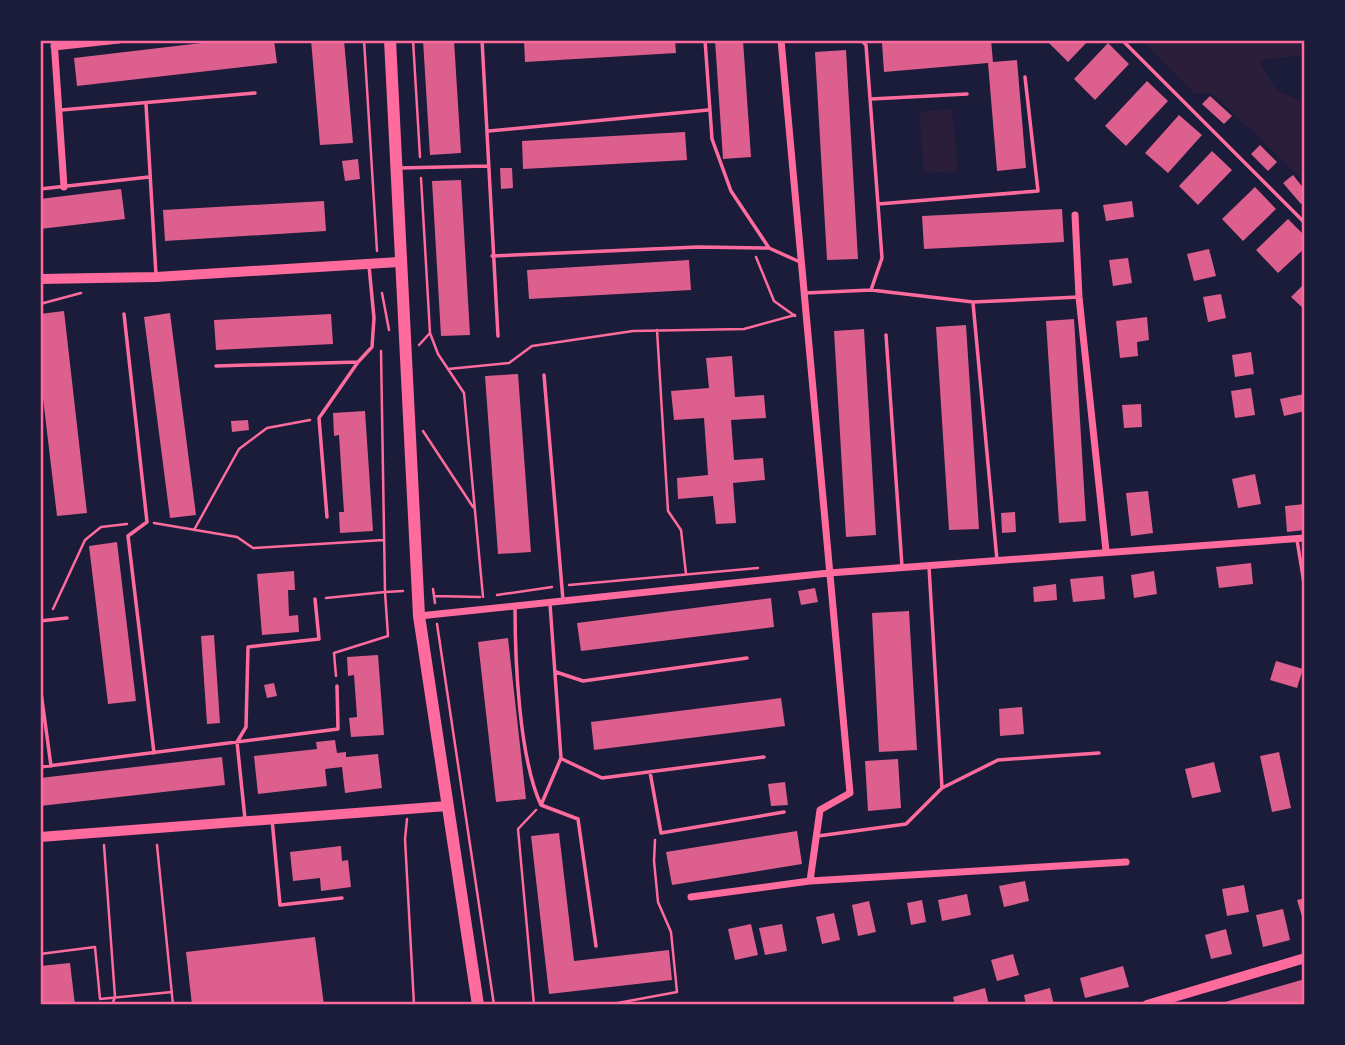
<svg xmlns="http://www.w3.org/2000/svg" width="1345" height="1045" viewBox="0 0 1345 1045" font-family="'Work Sans',sans-serif">
<rect width="100%" height="100%" fill="#1b1b3a"/>
<path fill="#2a1e3b" d="M1142 40H1305V55L1259 60 1276 90 1305 103V182L1212 93 1195 94Z
M952 109 958 171 924 173 919 112Z"/>
<path fill="#dd5f8e" d="M227 40H274L277 63 77 86 74 58Z
M311 40H344L353 143 320 145Z
M423 40H454L461 153 430 155Z
M524 40H675L676 53 525 62Z
M715 40H743L751 157 723 159Z
M913 40H991L993 62 1017 60 1026 168 997 171 988 63 884 72 882 43Z
M1046 40H1089L1068 62Z
M1108 43 1129 64 1095 100 1074 79Z
M846 50 858 259 827 260 815 52Z
M1147 81 1168 101 1126 146 1105 126Z
M1210 96 1232 116 1224 124 1202 104Z
M1179 115 1202 135 1168 173 1145 153Z
M685 132 687 160 523 169 522 141Z
M1260 145 1277 162 1268 171 1251 154Z
M1212 151 1232 170 1198 205 1179 186Z
M358 159 360 179 345 181 342 161Z
M500 168H512L513 188 501 189Z
M1293 175 1305 190V201L1301 204 1283 183Z
M461 180 470 335 441 336 432 181Z
M1255 187 1276 209 1243 241 1222 219Z
M121 189 125 219 40 229V199Z
M324 201 326 231 165 241 163 210Z
M1132 201 1134 217 1106 221 1103 205Z
M1062 209 1064 242 924 249 922 216Z
M1288 219 1305 236V248L1278 273 1256 250Z
M1209 249 1216 276 1194 281 1187 254Z
M1128 258 1132 283 1113 286 1109 260Z
M689 260 691 290 529 299 527 270Z
M1305 283V310L1291 297Z
M1221 294 1226 318 1208 322 1203 297Z
M64 311 87 513 57 516 40 373V314Z
M170 313 196 515 170 518 144 317Z
M331 314 333 344 216 350 214 320Z
M1147 317 1149 340 1137 342 1138 356 1120 358 1116 321Z
M1074 319 1086 521 1059 523 1046 321Z
M966 325 979 529 949 530 936 327Z
M864 329 876 535 846 537 834 331Z
M1251 352 1254 374 1235 377 1232 355Z
M732 356 735 397 764 395 766 418 731 420 734 460 763 458 765 480 733 483 736 523 716 524 713 496 678 499 677 478 708 475 704 418 674 420 671 391 709 388 706 358Z
M518 374 531 552 498 554 485 376Z
M1251 388 1255 415 1235 418 1231 391Z
M1304 394 1305 411 1284 416 1280 399Z
M1141 404 1142 427 1124 428 1122 405Z
M365 411 373 531 340 533 339 512H344L339 435 334 436 333 413Z
M248 420 249 430 232 432 231 421Z
M1255 474 1261 504 1238 508 1232 479Z
M1148 491 1153 533 1131 536 1126 493Z
M1305 504V530L1287 532 1285 506Z
M1015 512 1016 532 1002 533 1001 513Z
M117 542 136 701 108 704 89 546Z
M1251 563 1253 584 1219 588 1216 567Z
M294 571 295 590H288L289 616 298 615 299 632 262 635 257 574Z
M1154 571 1157 594 1134 598 1131 575Z
M1103 576 1105 599 1073 602 1070 579Z
M1056 584 1057 600 1034 602 1033 587Z
M815 588 818 602 801 605 798 591Z
M771 598 774 627 581 651 577 623Z
M909 611 917 750 879 752 872 613Z
M214 635 220 723 207 724 201 636Z
M508 638 526 799 496 802 478 642Z
M378 655 384 735 351 737 349 718 357 717 354 675 348 676 347 657Z
M1276 661 1303 669 1297 688 1270 680Z
M274 683 277 696 267 698 264 685Z
M781 698 785 726 594 750 591 722Z
M1022 707 1024 734 1000 736 999 709Z
M335 740 337 753 346 752V757L378 754 382 788 345 793 342 767 325 769 327 786 258 794 254 756 317 749 316 742Z
M1279 752 1291 808 1272 812 1260 756Z
M222 757 225 785 40 806V778Z
M898 759 901 808 868 811 865 761Z
M1214 762 1221 792 1192 798 1185 769Z
M785 782 788 805 771 806 768 784Z
M797 831 802 864 672 885 666 852Z
M559 833 574 961 669 950 672 980 549 994 531 836Z
M341 846 342 861 348 860 351 887 321 891 320 878 293 881 290 852Z
M1025 881 1029 901 1004 907 999 886Z
M1244 885 1249 912 1227 916 1222 889Z
M967 894 971 915 942 921 938 900Z
M1305 898V923H1304L1297 900Z
M922 900 926 922 911 925 907 903Z
M869 901 876 932 858 936 852 905Z
M1283 909 1290 940 1263 947 1256 915Z
M834 913 840 940 822 944 816 917Z
M751 924 758 955 735 960 728 929Z
M782 924 787 951 765 955 759 928Z
M1226 929 1232 954 1211 959 1205 935Z
M315 937 324 1005H192L186 952Z
M1013 954 1019 975 997 981 991 960Z
M70 963 75 1005H40V966Z
M1123 966 1129 987 1085 998 1080 978Z
M1305 979V1005H1218V1004Z
M985 988 989 1005H955L953 997Z
M1050 988 1054 1005H1026L1024 995Z"/>
<g fill="none" stroke-linecap="round" stroke-linejoin="round">
<path stroke="#ff6b9d" stroke-width="2.5" d="M364 40 377 251
M413 40 420 157
M756 257 774 301 795 316
M382 293 389 330
M40 304 81 293
M657 330 668 511 681 530 686 574
M430 333 438 354 464 393 483 597
M419 345 430 333 421 178
M448 369 509 363 532 346 633 331 744 329 795 315
M423 431 473 507
M154 523 237 537 253 548 384 540
M194 530 239 449 267 428 310 420
M569 585 758 568
M433 589 435 603
M497 595 552 587
M434 596 480 597
M326 598 385 592 381 351
M53 609 85 540 101 527 127 524
M437 624 494 1005
M336 676 334 653 388 636 385 592 403 591
M407 819 405 839 414 1005
M104 845 115 997 112 1005
M157 845 173 1005
M40 954 95 947 100 999 172 992
M534 1005 518 829 536 810
M607 1005 677 992 671 932 658 902 654 861 655 840"/>
<path stroke="#ff6b9d" stroke-width="3.5" d="M482 40 498 336
M705 40 712 139 731 191 769 248 800 262
M861 40 866 45 882 258 871 290
M1122 40 1305 223
M871 99 967 94
M146 104 156 275
M61 110 255 93
M489 131 708 110
M399 168 488 166
M40 189 149 177
M878 204 1038 191 1025 77
M492 256 698 247 769 248
M805 293 871 290 973 302 1079 297
M973 303 997 560
M124 314 147 522 128 536 154 753
M886 335 902 566
M216 366 358 362 372 347 374 318 369 266
M544 375 563 600
M327 517 319 418 358 362
M1297 540 1305 589
M929 567 942 788
M550 604 561 758 541 805 578 819 596 946
M515 607C515 660 519 758 541 805
M40 621 67 618
M556 672 583 681 747 658
M40 685 51 766
M562 759 602 778 764 757
M40 767 338 729 337 686
M650 772 661 833 784 812
M245 819 237 742 246 727 248 647 319 639 315 599
M272 819 280 905 342 898
M818 836 906 824 942 788 998 760 1099 753"/>
<path stroke="#ff6b9d" stroke-width="7" d="M54 40 64 187
M781 40 850 793 820 810 810 881
M54 47 119 40
M1075 215 1079 297 1106 551
M419 616 829 573 1305 538
M691 897 810 881 1126 862"/>
<path stroke="#ff6b9d" stroke-width="10" d="M40 279 156 277 399 262
M40 837 447 806
M1147 1005 1305 958"/>
<path stroke="#ff6b9d" stroke-width="12" d="M390 40 419 616 478 1005"/>
</g>
<rect width="1345" height="1045" fill="none" stroke="#1b1b3a" stroke-width="84"/>
<rect x="42" y="42" width="1261" height="961" fill="none" stroke="#ff6b9d" stroke-width="2.5"/>
</svg>
